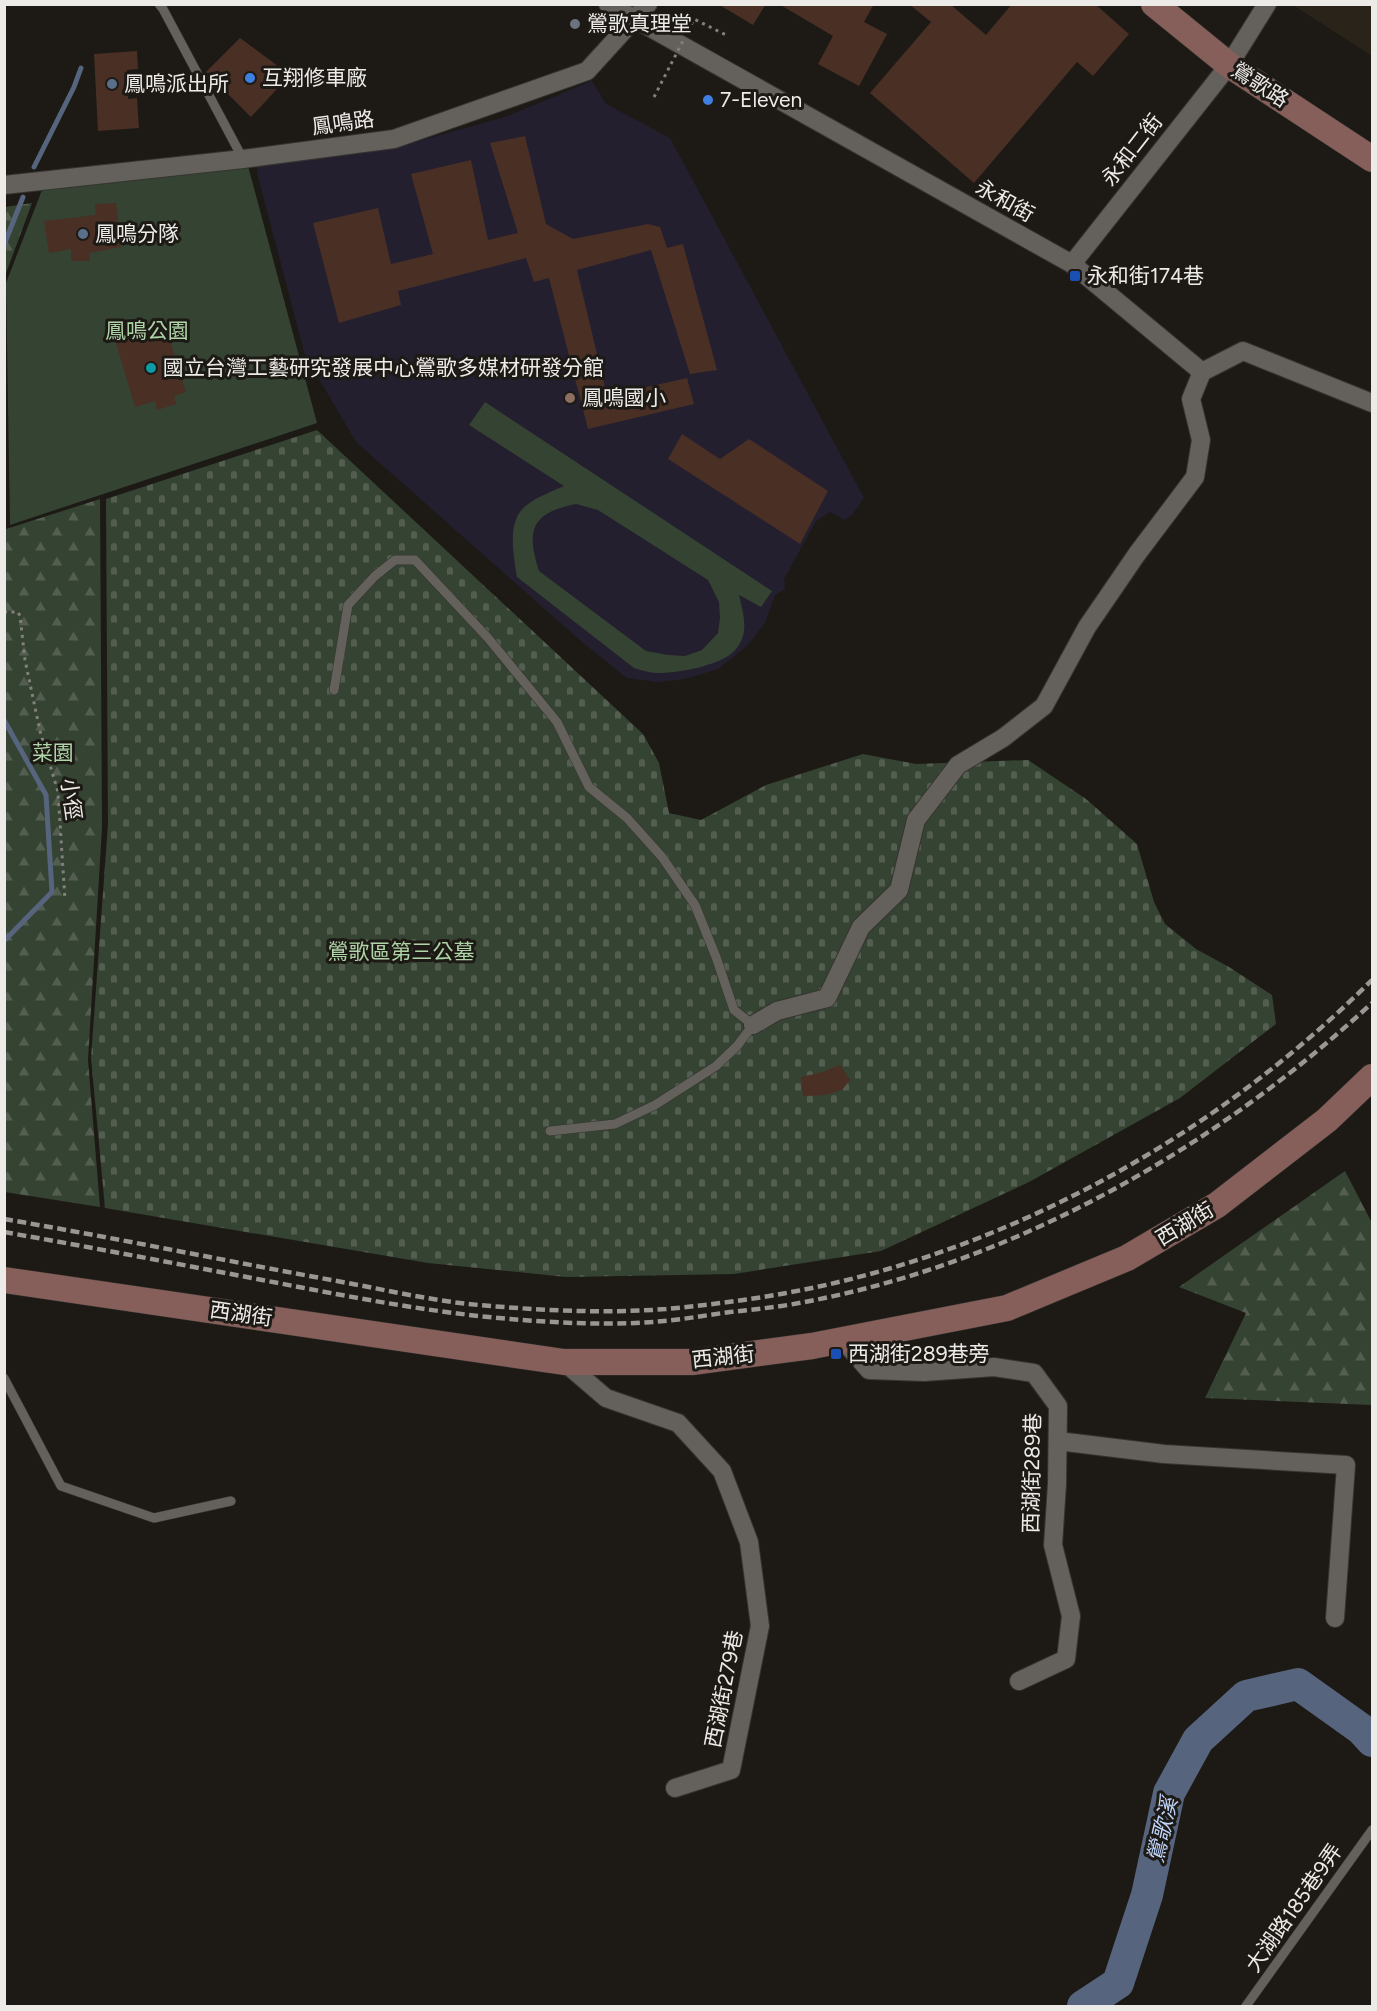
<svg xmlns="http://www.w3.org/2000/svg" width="1377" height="2011" viewBox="0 0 1377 2011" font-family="Figtree,'Noto Sans TC',sans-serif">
<defs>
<pattern id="forest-firs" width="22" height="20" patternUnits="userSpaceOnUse" patternTransform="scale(1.5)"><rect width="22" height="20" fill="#354332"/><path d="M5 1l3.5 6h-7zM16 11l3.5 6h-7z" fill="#535e50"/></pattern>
<pattern id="cemetery-stones" width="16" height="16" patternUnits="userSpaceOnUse" patternTransform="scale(1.5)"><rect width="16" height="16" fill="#354332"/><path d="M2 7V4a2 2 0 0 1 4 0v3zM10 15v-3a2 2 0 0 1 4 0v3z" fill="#535e50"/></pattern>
</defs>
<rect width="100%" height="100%" fill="#1d1a16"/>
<path fill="#2a2319" d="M1293 5H1372V56Z"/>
<path fill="#231f2f" d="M592 81 606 104 670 138 864 498 852 515 844 520 830 512 816 521 784 579 785 589 775 595 765 623 748 645 718 669 685 679 658 682 627 678 582 642 356 442 305 355 257 173V162L397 147 505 117Z"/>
<path fill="url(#forest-firs)" d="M32 203 5 276V207Z
M4 477 6 529 100 499 102 827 88 1060 100 1207 5 1192Z
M1345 1171 1372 1223V1405L1205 1398 1246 1313 1179 1287Z"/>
<path fill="url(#cemetery-stones)" d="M317 430 643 734 659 763 669 813 701 820 766 785 863 754 916 764 1028 760 1086 799 1137 844 1154 902 1165 924 1196 949 1229 967 1272 995 1276 1024 1180 1098 1029 1182 881 1251 734 1274 566 1277 428 1263 105 1208 91 1058 108 824 106 499Z"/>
<path fill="#354332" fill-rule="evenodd" d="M248 166 317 423 10 525 6 283 42 190Z
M485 402 772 591 761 607 739 595C743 613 750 633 736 649 723 666 677 673 657 673 650 673 641 670 634 668L517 577C514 559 508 528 520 512 528 500 551 492 564 486L469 425ZM576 504 598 510 708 580 719 602 720 618 718 633 702 650 685 656 668 655 646 651 539 571C526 530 531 513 576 504Z"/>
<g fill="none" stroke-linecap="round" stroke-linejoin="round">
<path stroke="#56647d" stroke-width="5" d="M34 167 74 87 81 68
M4 245 23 197
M4 720 46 795 52 892 4 941"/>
<path stroke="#56647d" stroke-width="32" d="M1083 2006 1118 1983 1147 1895 1169 1793 1198 1740 1246 1696 1298 1684 1361 1729 1372 1741"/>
</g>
<path fill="#4a2f25" d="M718 4H766L753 25Z
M779 4H874L864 22 887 34 859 86 818 64 833 36Z
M909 4H950L986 35 1012 4H1095L1129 34 1093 76 1077 62 974 183 870 93 931 22Z
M240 38 290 75 251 117 206 72Z
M137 51 138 69 127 70 128 99 137 98 139 128 98 131 94 54Z
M525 136 546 224 573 239 648 224 660 227 667 248 683 244 717 370 690 374 651 250 577 270 607 396 687 378 694 404 588 429 549 278 534 282 526 258 398 291 401 305 339 323 313 223 378 208 391 264 433 254 411 174 471 160 488 240 518 233 490 143Z
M116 203 121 247 89 253 90 261H71V249L49 253 44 221 96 215 95 204Z
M166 327 186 392 174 396 176 404 157 410 155 401 135 407 116 343Z
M682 434 720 459 749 439 828 491 800 544 668 459Z
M840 1065 850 1080 842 1090 825 1095 803 1096 801 1077 823 1072Z"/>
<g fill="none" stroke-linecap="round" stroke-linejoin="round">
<defs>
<path id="lane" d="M159 4 163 9 243 159
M334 690 348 605 375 576 395 560H415L488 638 557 722 589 787 627 818 662 857 695 905 716 957 734 1010 753 1025 737 1046 716 1066 655 1105 615 1124 550 1131
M4 1378 61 1486 154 1518 231 1501
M1246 2006 1372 1830"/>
<path id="street" d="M608 4 1072 264 1202 372 1243 351 1372 403
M4 185 243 159 394 139 587 71 648 4
M1072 264 1229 65 1267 4
M753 1025 777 1011 827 998 861 927 899 890 916 820 958 765 1003 738 1044 706 1087 627 1137 554 1195 477 1201 440 1191 399 1202 372
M843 1340 869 1370 924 1372 994 1367 1034 1373 1058 1406 1057 1484 1053 1545 1071 1616 1066 1659 1019 1681
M564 1362 606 1398 678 1423 722 1471 749 1542 760 1626 731 1770 675 1788
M1058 1441 1164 1454 1346 1465 1335 1618"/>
<path id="secondary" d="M1154 4 1229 65 1372 159
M4 1280 564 1362H692L812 1346 1007 1308 1127 1258 1217 1205 1327 1120 1372 1077"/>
</defs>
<use href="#lane" stroke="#363431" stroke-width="10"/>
<use href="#street" stroke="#363431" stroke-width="20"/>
<use href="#secondary" stroke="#363431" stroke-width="27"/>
<path stroke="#82807c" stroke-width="3" stroke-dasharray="3 4.5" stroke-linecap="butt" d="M688 31 694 19 728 36
M654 97 671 64
M4 612H18L20 616 25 660 40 731 58 792 65 900"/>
<use href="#lane" stroke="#64605b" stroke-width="9"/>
<use href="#street" stroke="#64605b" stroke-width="18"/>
<use href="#secondary" stroke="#875f5a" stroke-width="26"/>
<path stroke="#999693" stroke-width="4.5" stroke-dasharray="9 4.5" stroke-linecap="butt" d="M4 1219C116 1238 226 1261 337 1281 381 1289 424 1299 468 1304 533 1310 601 1314 666 1309 730 1303 793 1294 855 1278 1050 1228 1230 1121 1372 980
M4 1232C89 1247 173 1263 257 1279 341 1295 425 1312 510 1319 560 1323 614 1326 664 1321 686 1319 708 1315 730 1312 749 1310 768 1308 788 1305 1007 1268 1210 1152 1372 1003"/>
<path stroke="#82807c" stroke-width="3" stroke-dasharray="3 4.5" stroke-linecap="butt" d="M671 64 684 39"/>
</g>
<circle fill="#6b7280" stroke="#1d1a16" stroke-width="2" cx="575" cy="24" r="6"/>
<g fill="#3f7fe0" stroke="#1d1a16" stroke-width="2">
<circle cx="250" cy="78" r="6"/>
<circle cx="708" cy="100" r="6"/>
</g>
<g fill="#5c6f8a" stroke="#1d1a16" stroke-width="2">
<circle cx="112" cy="84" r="6"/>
<circle cx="83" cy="234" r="6"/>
</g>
<g fill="#1a4fb4" stroke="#1d1a16" stroke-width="2">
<rect x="1069" y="270" width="12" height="12" rx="3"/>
<rect x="830" y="1348" width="12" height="12" rx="3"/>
</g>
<circle fill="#0f9aa8" stroke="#1d1a16" stroke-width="2" cx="151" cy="368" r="6"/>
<circle fill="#8d6e63" stroke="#1d1a16" stroke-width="2" cx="570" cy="398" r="6"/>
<g text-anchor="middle" stroke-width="6" stroke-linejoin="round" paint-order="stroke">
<g font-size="21" fill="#edebe8" stroke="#1d1a16" text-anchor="start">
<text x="587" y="31">鶯歌真理堂</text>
<text x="262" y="85">互翔修車廠</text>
<text x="124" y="91">鳳鳴派出所</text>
<text x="720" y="107">7-Eleven</text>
<text x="95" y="241">鳳鳴分隊</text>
<text x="1087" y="283">永和街174巷</text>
<text x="163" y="375">國立台灣工藝研究發展中心鶯歌多媒材研發分館</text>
<text x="582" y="405">鳳鳴國小</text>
<text x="848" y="1361">西湖街289巷旁</text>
</g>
<g font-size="21" fill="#edebe8" stroke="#1d1a16">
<text transform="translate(1260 85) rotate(33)" y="7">鶯歌路</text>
<text transform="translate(343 123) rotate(-8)" y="7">鳳鳴路</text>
<text transform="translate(1132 150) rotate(-52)" y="7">永和二街</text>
<text transform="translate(1005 201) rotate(29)" y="7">永和街</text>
<text transform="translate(71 799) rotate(82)" y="7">小徑</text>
<text transform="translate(1185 1224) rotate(-31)" y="7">西湖街</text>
<text transform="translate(241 1314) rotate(8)" y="7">西湖街</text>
<text transform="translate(723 1357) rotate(-6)" y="7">西湖街</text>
<text transform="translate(1032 1473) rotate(-89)" y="7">西湖街289巷</text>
<text transform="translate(724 1689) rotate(-79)" y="7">西湖街279巷</text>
<text transform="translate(1294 1908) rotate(-55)" y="7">大湖路185巷9弄</text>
</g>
<g font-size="21" fill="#aed4a7" stroke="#1d1a16">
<text x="147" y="338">鳳鳴公園</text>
<text x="53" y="760">菜園</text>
<text x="401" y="959">鶯歌區第三公墓</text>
</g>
<g font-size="22" font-style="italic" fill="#bed4fa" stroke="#1d1a16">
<text transform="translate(1162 1830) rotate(-77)" y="8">鶯歌溪</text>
</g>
</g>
<rect width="1377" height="2011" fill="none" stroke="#edebe8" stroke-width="12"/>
</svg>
